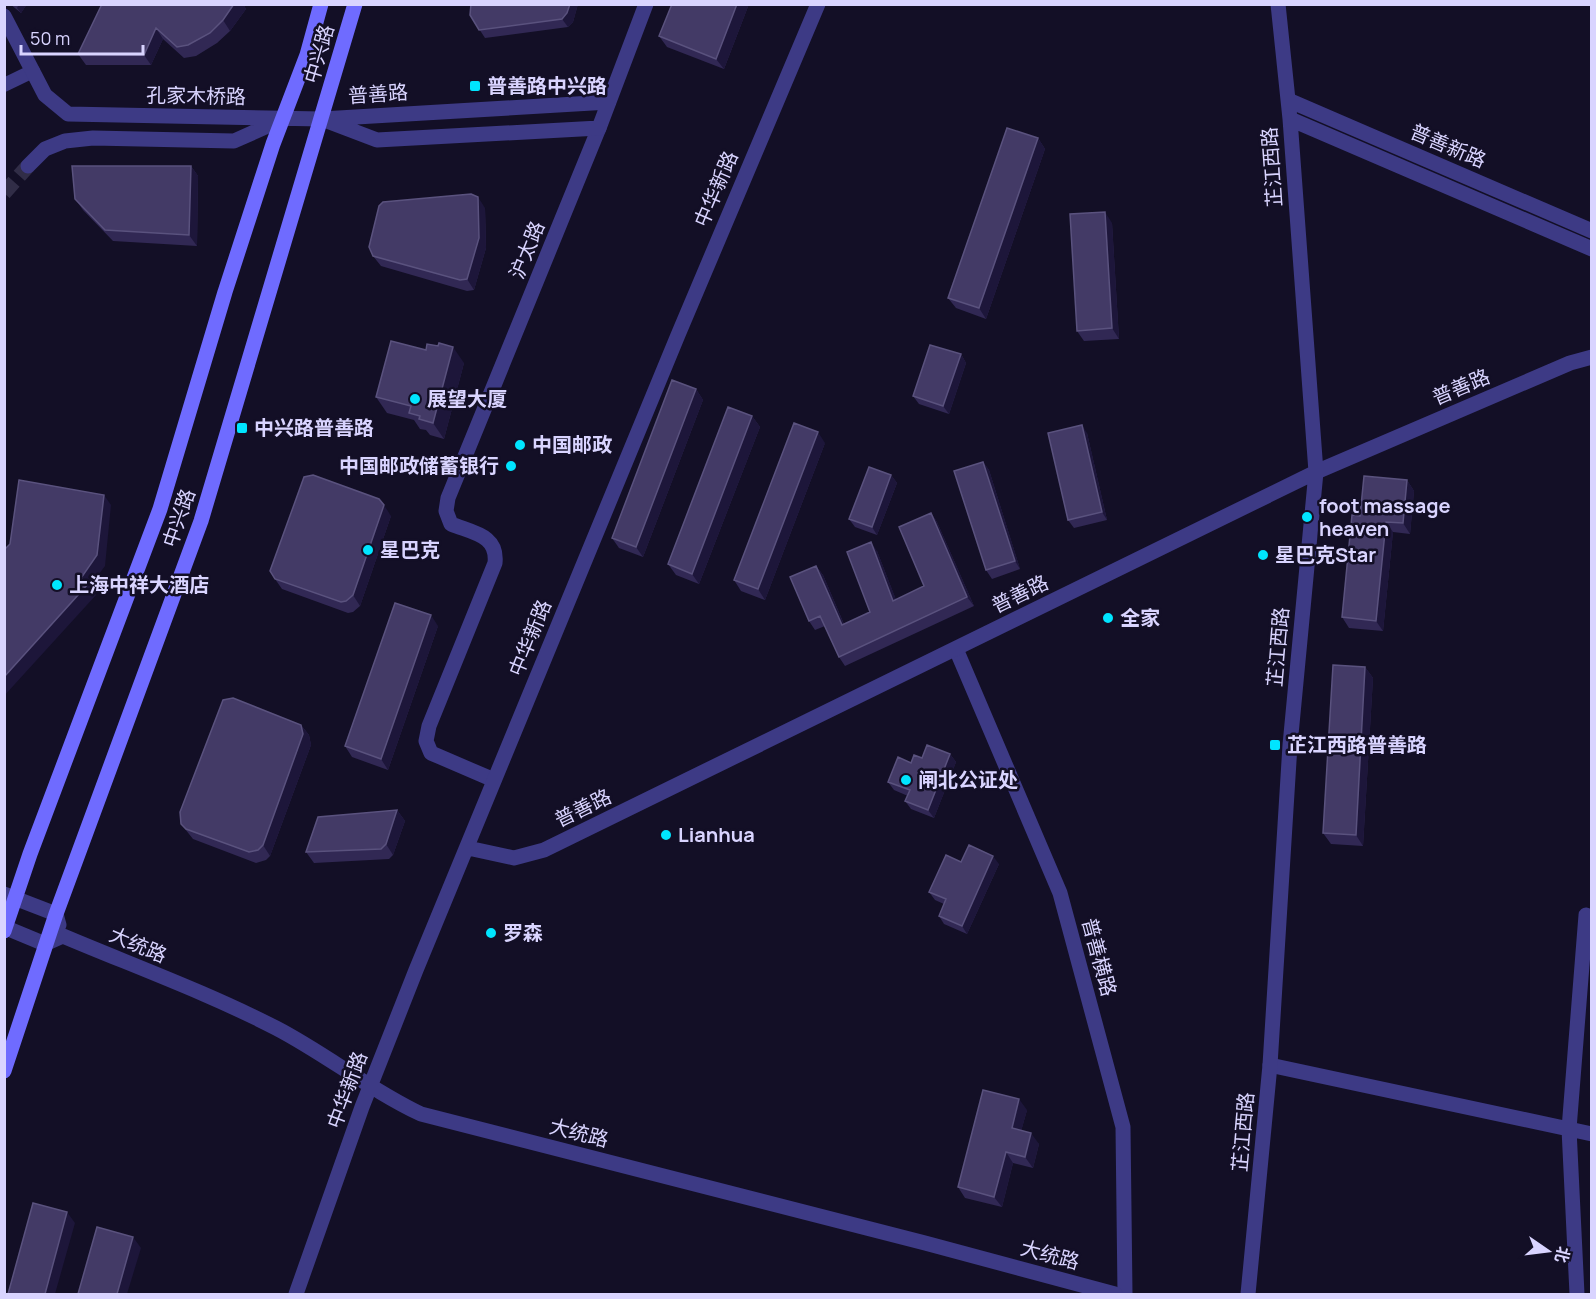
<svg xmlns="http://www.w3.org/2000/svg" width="1596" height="1299" viewBox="0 0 1596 1299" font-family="Manrope,'Noto Sans SC',sans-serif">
<rect width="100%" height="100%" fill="#130f26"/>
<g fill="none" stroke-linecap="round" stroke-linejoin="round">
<path stroke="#312d47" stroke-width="15" stroke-dasharray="15 8" stroke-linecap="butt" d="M4 193 28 166"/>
<path stroke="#3d3a85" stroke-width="14" d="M4 85 33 71"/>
<path stroke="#3d3a85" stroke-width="15" d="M956 649 1060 893 1123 1127 1125 1294
M494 780 431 753 426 741 429 726 495 563C498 535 473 533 451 524L446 511 448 498 599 128
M1270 1065 1592 1134
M1577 1294 1569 1129 1586 915"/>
<path stroke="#3d3a85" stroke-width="15" d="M4 16 45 95 68 114 322 119 609 102
M1288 100 1592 231
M1290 119 1592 249
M327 121 377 140 599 128 646 4
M28 166 45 149 65 141 93 138 234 141 279 121
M468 848 514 858 544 850 1316 472 1570 363 1592 357
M4 894 56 914 59 925
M4 927 45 944 63 936C134 966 208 993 276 1028 326 1054 370 1090 421 1114L925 1243 1115 1294
M296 1294 362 1107 416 970 678 335 818 4
M1248 1294 1270 1065 1290 745 1316 472 1290 119 1278 4"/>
<path stroke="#6f6bff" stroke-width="15" d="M4 931 30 854 160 509 225 292 273 144 307 55 321 4
M4 1071 56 914 201 521 355 4"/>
</g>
<path fill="#312854" d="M10 4H27L21 13Z
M102 4H243L246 9 230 31 217 43 196 56 184 58 163 39 151 65H86L78 54Z
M471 4H578L573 22 568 27 485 38 470 15Z
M749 4 724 69 667 47 659 36Z
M1038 138 1045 149 986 319 956 308 948 298Z
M191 166 198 176 197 246 113 241 83 210 75 199Z
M485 208 486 248 474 290 467 291 381 266 373 256Z
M1112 223 1119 339 1084 341 1077 331Z
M961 354 966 363 949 414 919 404 913 396Z
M464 363 444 439 430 435 426 430 420 429 414 420 387 413 376 397Z
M696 389 703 400 643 557 619 548 612 538Z
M752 416 760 427 699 584 676 575 668 564Z
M1087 433 1107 520 1074 528 1068 520Z
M825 443 765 600 741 591 734 580Z
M983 462 989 470 1020 569 992 579 986 570Z
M891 475 897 483 877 535 855 527 849 519Z
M1407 480 1414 491 1410 534 1393 532 1383 631 1349 628 1342 617 1360 516Z
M931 513 937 522 974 606 845 666 839 657 825 626 815 630 809 621 816 566 823 575 844 624 870 612 877 551 896 600 924 586Z
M391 516 360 606 353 612 348 613 282 589 275 579Z
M438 626 388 770 352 757 345 746Z
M1365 667 1373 678 1363 846 1331 844 1323 833Z
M301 725 309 735 311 745 270 856 266 860 256 863 193 839 181 824Z
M950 754 956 762 934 818 911 809 905 801 908 796 894 790 888 782 911 763 922 758Z
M397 810 405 821 393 855 389 859 314 863 306 852Z
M961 862 999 864 967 934 944 924 939 916 944 904 935 900 929 892Z
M1027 1110 1021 1131 1039 1144 1033 1168 1013 1163 1002 1207 965 1198 958 1187Z"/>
<path fill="#1d163a" d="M19 4H27L21 13 17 8Z
M234 4H243L246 9 230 31 223 20Z
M570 4H578L573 22 568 27 562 19Z
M737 4H749L724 69 716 59Z
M156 28 163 39 151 65 144 55Z
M1038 138 1045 149 986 319 979 308Z
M191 166 198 176 197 246 189 235Z
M478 197 485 208 486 248 474 290 467 279Z
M1105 212 1112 223 1119 339 1112 328Z
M453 347 464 363 444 439 433 423Z
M961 354 966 363 949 414 943 406Z
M696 389 703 400 643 557 636 547Z
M752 416 760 427 699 584 692 574Z
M1082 425 1087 433 1107 520 1102 512Z
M818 432 825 443 765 600 758 589Z
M983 462 989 470 1020 569 1015 561Z
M891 475 897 483 877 535 872 527Z
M1407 480 1414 491 1410 534 1403 523Z
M104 495 111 505 105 566 90 586 96 595 4 696V677L81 578Z
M384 505 391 516 360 606 353 595Z
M931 513 937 522 974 606 967 597Z
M1386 522 1393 532 1383 631 1376 621Z
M871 542 877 551 900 610 893 601Z
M816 566 823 575 848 634 842 625Z
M431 615 438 626 388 770 381 759Z
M1365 667 1373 678 1363 846 1356 835Z
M301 725 309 735 311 745 270 856 263 845Z
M950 754 956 762 934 818 928 810Z
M397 810 405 821 393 855 386 844Z
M993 856 999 864 967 934 962 926Z
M1019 1099 1027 1110 1019 1139 1012 1128Z
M1031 1133 1039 1144 1033 1168 1025 1157Z
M1006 1152 1013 1163 1002 1207 994 1197Z
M67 1212 75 1223 55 1294H45Z
M133 1237 141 1248 127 1294H117Z"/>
<path fill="#433a66" stroke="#5a527e" stroke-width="1.5" d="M102 4H234L223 20 210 33 188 45 177 47 156 28 144 55 78 54Z
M471 4H570L567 13 562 19 479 30 470 15Z
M672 4H737L716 59 659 36Z
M1007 128 1038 138 979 308 948 298Z
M72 166H191L189 235 105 230 75 199Z
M471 194 478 197 479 238 467 279 460 280 373 256 369 247 379 206 383 202Z
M1105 212 1112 328 1077 331 1070 214Z
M391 341 426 350 427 344 438 346 439 343 453 347 433 423 419 419 420 416 409 413 411 406 376 397Z
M930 345 961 354 943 406 913 396Z
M672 380 696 389 636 547 612 538Z
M728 407 752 416 692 574 668 564Z
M794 423 818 432 758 589 734 580Z
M1082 425 1102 512 1068 520 1048 433Z
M983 462 1015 561 986 570 954 471Z
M869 467 891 475 872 527 849 519Z
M313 475 379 499 384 505 353 595 346 601 341 602 275 579 270 571 304 477Z
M1364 476 1407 480 1403 523 1386 522 1376 621 1342 617 1352 515 1360 516Z
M19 480 104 495 97 555 81 578 88 584 4 677V550L10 544Z
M931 513 967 597 839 657 820 616 809 621 790 577 816 566 842 625 870 612 847 552 871 542 893 601 924 586 899 527Z
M395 603 431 615 381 759 345 746Z
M1333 665 1365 667 1356 835 1323 833Z
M233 698 301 725 303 734 263 845 258 850 249 852 186 829 181 824 180 812 223 700Z
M927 745 950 754 928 810 905 801 910 790 888 782 898 757 911 763 914 755 922 758Z
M397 810 386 844 381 849 306 852 318 817Z
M969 845 993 856 962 926 939 916 946 899 929 892 946 855 961 862Z
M983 1090 1019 1099 1012 1128 1031 1133 1025 1157 1006 1152 994 1197 958 1187Z
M33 1203 67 1212 45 1294H8Z
M97 1227 133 1237 117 1294H78Z"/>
<g fill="#00e5ff" stroke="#130f26" stroke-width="2">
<rect x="469" y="80" width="12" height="12" rx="3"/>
<circle cx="415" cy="399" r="6"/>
<rect x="236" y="422" width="12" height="12" rx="3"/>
<circle cx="520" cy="445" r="6"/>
<circle cx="511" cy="466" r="6"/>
<circle cx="1307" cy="517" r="6"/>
<circle cx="368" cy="550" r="6"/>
<circle cx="1263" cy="555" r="6"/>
<circle cx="57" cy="585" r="6"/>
<circle cx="1108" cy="618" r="6"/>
<rect x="1269" y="739" width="12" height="12" rx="3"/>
<circle cx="906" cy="780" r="6"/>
<circle cx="666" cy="835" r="6"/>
<circle cx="491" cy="933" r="6"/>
</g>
<g text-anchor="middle" stroke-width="5" stroke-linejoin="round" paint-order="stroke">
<g font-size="20" fill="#d9d4ff" stroke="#130f26">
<text transform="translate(319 54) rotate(-74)" y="7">中兴路</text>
<text transform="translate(378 94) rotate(-4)" y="7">普善路</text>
<text transform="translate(196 96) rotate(1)" y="7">孔家木桥路</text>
<text transform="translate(1448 146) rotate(23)" y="7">普善新路</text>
<text transform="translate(1272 167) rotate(-94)" y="7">芷江西路</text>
<text transform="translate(716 189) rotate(-67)" y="7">中华新路</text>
<text transform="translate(527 250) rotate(-68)" y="7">沪太路</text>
<text transform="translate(1461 387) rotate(-23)" y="7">普善路</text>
<text transform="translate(179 518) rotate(-71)" y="7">中兴路</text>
<text transform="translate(1020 594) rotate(-26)" y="7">普善路</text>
<text transform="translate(530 638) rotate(-68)" y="7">中华新路</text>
<text transform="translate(1278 647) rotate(-85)" y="7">芷江西路</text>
<text transform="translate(583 808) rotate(-26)" y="7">普善路</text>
<text transform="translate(138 945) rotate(23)" y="7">大统路</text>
<text transform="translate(1099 957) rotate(75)" y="7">普善横路</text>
<text transform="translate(347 1090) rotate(-70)" y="7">中华新路</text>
<text transform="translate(1243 1132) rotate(-85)" y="7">芷江西路</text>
<text transform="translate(579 1133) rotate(14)" y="7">大统路</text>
<text transform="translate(1050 1255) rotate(15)" y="7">大统路</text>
</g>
<g font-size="20" font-weight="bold" fill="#d9d4ff" stroke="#130f26" text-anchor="start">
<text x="487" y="93">普善路中兴路</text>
<text x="427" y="406">展望大厦</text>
<text x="254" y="435">中兴路普善路</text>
<text x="532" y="452">中国邮政</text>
<text x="499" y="473" text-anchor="end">中国邮政储蓄银行</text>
<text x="1319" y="513">foot massage<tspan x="1319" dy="23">heaven</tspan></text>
<text x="380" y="557">星巴克</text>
<text x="1275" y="562">星巴克Star</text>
<text x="69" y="592">上海中祥大酒店</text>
<text x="1120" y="625">全家</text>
<text x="1287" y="752">芷江西路普善路</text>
<text x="918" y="787">闸北公证处</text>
<text x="678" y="842">Lianhua</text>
<text x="503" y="940">罗森</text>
</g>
</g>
<rect width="1596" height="1299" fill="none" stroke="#d9d4ff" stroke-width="12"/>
<g transform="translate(1548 1251) rotate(104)" stroke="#130f26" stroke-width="4.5" paint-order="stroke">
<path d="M0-4.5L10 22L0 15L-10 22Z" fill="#d9d4ff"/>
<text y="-9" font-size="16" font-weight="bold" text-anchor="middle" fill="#d9d4ff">北</text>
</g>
<path d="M21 45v9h122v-9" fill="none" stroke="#d9d4ff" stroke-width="3"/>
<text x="30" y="45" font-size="18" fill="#d9d4ff" stroke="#130f26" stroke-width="4.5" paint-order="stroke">50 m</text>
</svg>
